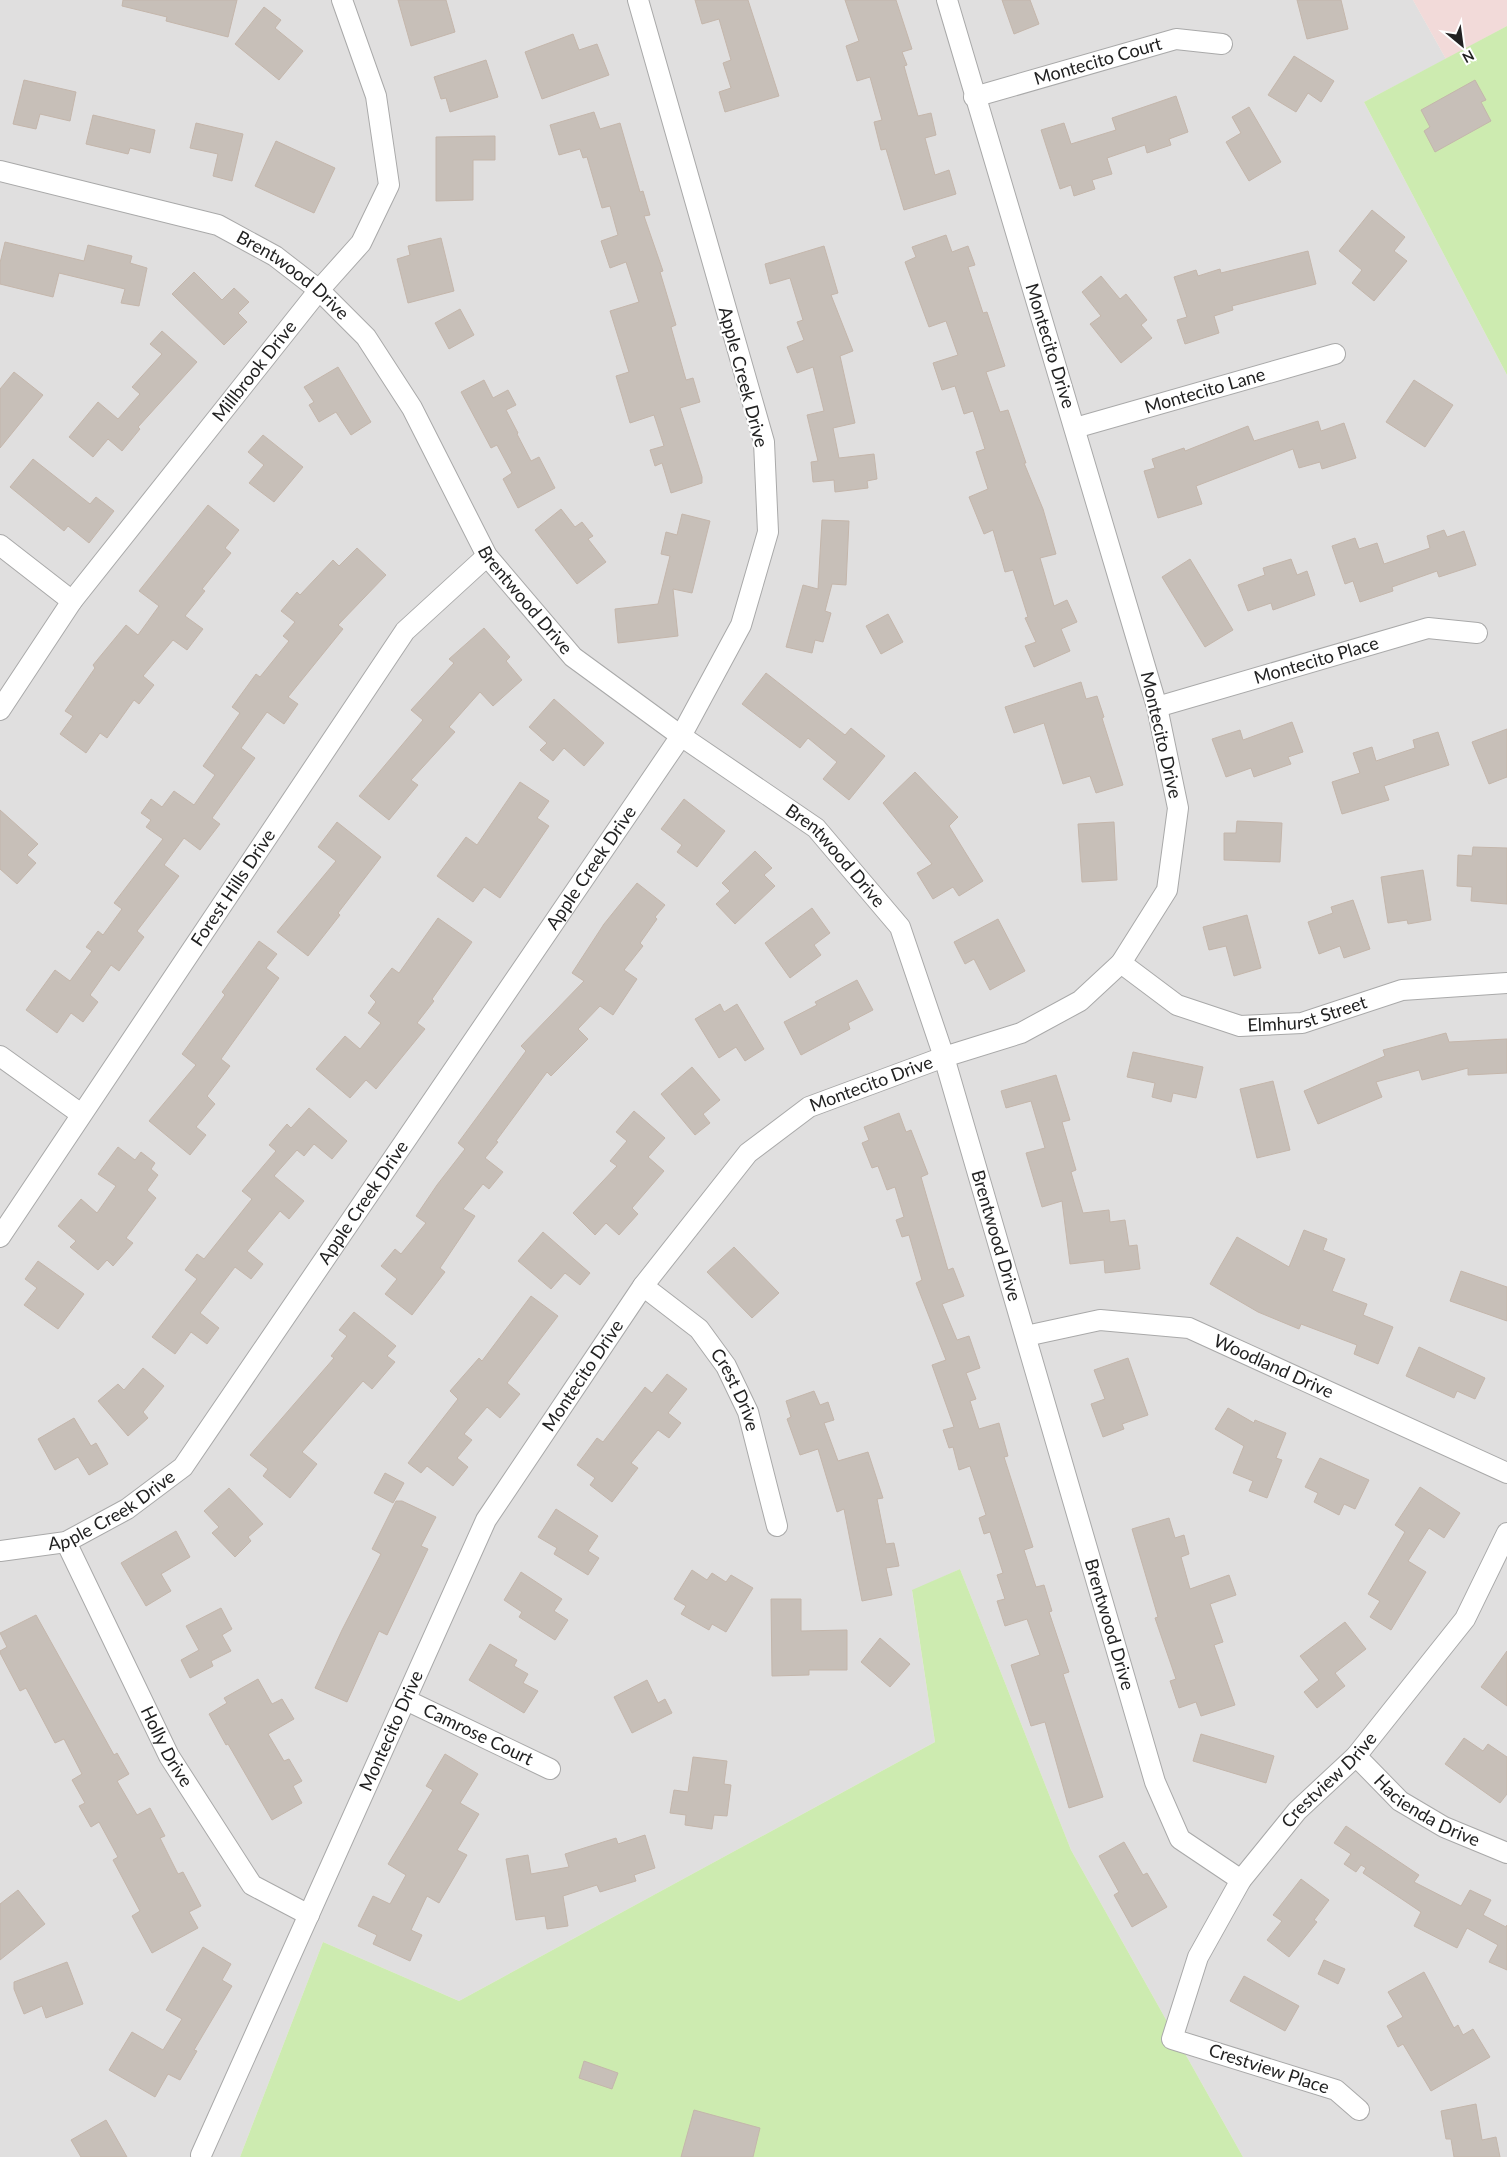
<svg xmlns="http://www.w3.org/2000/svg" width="1507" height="2157" viewBox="0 0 1507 2157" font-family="Lato,sans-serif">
<rect width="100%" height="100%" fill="#f2efe9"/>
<path fill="#e0dfdf" d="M0 0H1413L1446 59 1364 102 1507 375V2157H1243L1071 1850 960 1569 912 1591 935 1742 459 2001 323 1942 240 2157H0Z"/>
<path fill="#f2dad9" d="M1413 0H1507V26L1446 59Z"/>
<path fill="#cdebb0" d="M1507 26V375L1364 102Z
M960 1569 1071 1850 1243 2157H240L323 1942 459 2001 935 1742 912 1590Z"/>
<path fill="#c7bfb8" stroke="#c4b6ab" d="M123 0H237L228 37 166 21 167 17 122 6Z
M398 0H446L455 32 411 46Z
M695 0H748L779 96 725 112 719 92 731 88 723 63 731 60 719 19 702 24Z
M845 0H896L912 49 902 52 907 65 904 66 918 116 931 113 936 135 925 138 935 175 949 170 956 194 904 210 886 149 881 150 874 122 882 120 870 77 857 81 846 46 859 41Z
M1002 0H1030L1039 24 1014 34Z
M1297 0H1341L1348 29 1307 39Z
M264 7 281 20 275 28 303 51 279 80 235 44Z
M573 34 579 50 597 44 609 75 542 99 525 52Z
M1294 56 1334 81 1321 102 1308 93 1296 112 1268 95Z
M486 60 498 97 450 112 446 98 441 99 434 77Z
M24 80 76 92 70 121 40 114 36 129 13 124Z
M1475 80 1486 100 1481 102 1491 121 1435 152 1424 131 1430 127 1421 110Z
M1176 96 1188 132 1169 139 1171 145 1147 153 1145 145 1107 158 1112 174 1092 180 1095 189 1074 196 1071 185 1060 189 1041 130 1064 123 1071 144 1116 130 1112 118Z
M1249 107 1281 162 1249 181 1226 142 1241 133 1232 117Z
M594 112 600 129 620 123 640 192 643 191 650 215 644 216 663 271 660 272 676 325 671 327 686 380 693 378 700 402 680 408 702 477V483L671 493 662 463 655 466 650 450 664 446 654 415 630 423 616 376 629 372 610 311 639 302 626 262 610 268 601 241 618 235 610 206 602 208 587 157 583 158 580 149 559 155 550 125Z
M93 115 155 130 150 153 130 148 128 154 86 144Z
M196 123 243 134 232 181 213 176 218 154 190 148Z
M495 136V160H473V200L436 201V137Z
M276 141 335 168 314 213 255 186Z
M1372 210 1405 237 1394 251 1407 261 1374 301 1352 283 1362 270 1339 251Z
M946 235 952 252 968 246 975 265 968 267 983 313 987 312 1005 366 986 372 1000 412 1008 410 1026 463H1024L1043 509 1056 554 1040 558 1054 606 1067 600 1077 622 1061 629 1070 651 1034 667 1025 646 1036 642 1025 618 1028 617 1013 570 1005 572 993 530 984 534 969 497 988 489 976 452 985 449 973 411 964 414 955 386 942 390 933 363 958 355 946 321 929 327 905 262 916 257 912 247Z
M441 238 454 291 408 303 397 259 410 255 408 246Z
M5 242 84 261 88 245 132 256 130 263 147 268 139 306 121 303 125 289 59 273 53 297 0 284V263Z
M824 246 838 293 831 295 853 351 840 356 855 423 833 428 839 458 874 454 877 479 867 481 868 488 835 492 834 480 813 482 811 462 818 461 807 415 824 411 813 367 797 373 787 347 804 340 797 322 803 320 790 278 770 284 765 264Z
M1308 251 1316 284 1232 306 1233 310 1214 316 1219 333 1185 344 1177 320 1187 317 1174 277 1196 270 1198 276 1220 269 1221 273Z
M194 272 222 300 234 288 249 302 238 313 247 322 224 345 172 294Z
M1101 276 1120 299 1126 294 1147 320 1141 325 1152 338 1121 363 1090 324 1101 316 1082 292Z
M460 309 474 335 449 349 435 323Z
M162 331 197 362 138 427 140 429 122 451 108 439 93 457 69 437 98 402 118 419 140 394 132 387 162 354 150 344Z
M338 367 371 422 351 435 336 412 319 422 309 405 314 402 304 387Z
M14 372 43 395 0 448V389Z
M484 380 493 398 508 390 516 405 506 410 518 433 517 434 531 461 539 457 555 488 518 508 503 479 512 473 497 445 491 448 461 392Z
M1414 380 1453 405 1425 447 1386 422Z
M1318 421 1321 431 1344 423 1356 458 1322 469 1320 462 1299 468 1293 449 1196 486 1202 504 1158 518 1144 471 1155 468 1152 459 1184 448 1185 451 1248 426 1254 441Z
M263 435 303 467 274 502 249 483 264 465 248 452Z
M33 459 90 504 96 497 114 511 89 543 68 526 64 531 10 487Z
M208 505 239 530 225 548 231 553 202 589 205 591 185 616 203 629 187 650 173 640 143 676 154 685 139 704 134 700 107 738 100 733 86 753 60 734 73 716 65 711 95 668 93 665 126 625 138 635 159 606 139 591Z
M561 509 575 527 582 522 593 536 588 539 606 562 577 584 535 530Z
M682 514 710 521 692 593 673 589 678 636 618 643 615 609 658 604 670 556 661 554 666 532 677 535Z
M822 520 849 521 846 585 832 584 825 611 831 613 823 642 815 640 812 653 786 647 803 585 818 589Z
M1444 530 1447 537 1464 531 1476 565 1439 577 1437 571 1392 587 1393 591 1360 602 1353 581 1345 584 1332 546 1355 538 1359 549 1377 543 1384 564 1430 548 1427 536Z
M357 548 386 575 338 625 343 629 288 697 298 704 284 724 267 712 241 748 255 758 212 818 220 824 200 850 184 838 164 865 179 876 137 931 144 937 119 971 111 965 90 995 98 1002 83 1022 71 1013 57 1033 26 1010 55 970 70 981 92 951 86 947 98 931 103 935 122 909 114 903 163 839 146 827 151 820 141 813 151 799 162 807 174 791 194 805 215 775 203 766 240 713 232 707 256 674 260 677 289 641 283 636 295 622 281 611 297 592 300 595 333 560 339 566Z
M1190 559 1233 630 1205 647 1162 577Z
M1291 559 1297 575 1307 571 1315 595 1273 610 1271 603 1248 611 1238 585 1265 575 1263 568Z
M888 614 903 642 881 654 866 626Z
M484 628 510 657 506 661 522 680 493 706 480 692 449 727 455 732 411 780 418 785 389 820 359 796 423 720 411 710 454 663 449 659Z
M766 673 845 735 851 728 885 756 849 800 823 779 837 762 808 738 800 748 742 704Z
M1081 682 1086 699 1097 696 1104 717 1102 718 1123 785 1096 793 1090 776 1063 784 1044 723 1014 733 1005 707Z
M554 699 604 743 584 766 564 748 553 761 540 750 547 743 529 727Z
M1292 722 1303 752 1288 757 1291 764 1254 777 1251 768 1226 777 1212 739 1240 730 1243 740Z
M1507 729V777L1489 784 1472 742Z
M1438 732 1449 765 1384 786 1389 800 1342 814 1332 782 1360 773 1353 753 1372 747 1376 761 1415 748 1413 740Z
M915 772 958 817 949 826 983 881 959 896 953 887 933 899 917 873 932 864 883 803Z
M520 782 549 801 537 818 549 826 500 898 484 887 473 902 437 876 466 837 477 845Z
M684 799 725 831 697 867 677 852 682 845 661 829Z
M0 810 38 844 27 855 36 863 17 884 0 869Z
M1237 821 1282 823 1280 862 1224 860V833H1236Z
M337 822 381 857 338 913 340 915 308 956 277 932 336 861 318 847Z
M1114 822 1117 880 1082 882 1078 824Z
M1473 847 1507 848V904L1471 901 1472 887 1457 886 1458 855 1472 856Z
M755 851 772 868 764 875 775 886 735 924 716 904 730 891 722 883Z
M1423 870 1431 920 1408 924 1407 920 1388 923 1381 877Z
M637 883 665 905 655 917 657 919 640 943 643 946 624 970 637 979 613 1015 600 1006 578 1029 588 1039 551 1076 547 1072 496 1141 498 1142 485 1158 503 1172 489 1189 483 1184 463 1209 475 1216 440 1268 445 1272 412 1315 385 1294 397 1279 381 1266 395 1249 401 1254 426 1223 416 1216 437 1185 465 1149 458 1143 526 1051 521 1046 584 981 572 973 604 924Z
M1353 900 1370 949 1344 958 1340 946 1319 954 1308 922 1333 913 1331 907Z
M812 908 830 933 814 945 821 955 790 978 765 943Z
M1247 915 1261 968 1234 976 1226 946 1209 950 1203 927Z
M438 918 472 942 432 999 434 1001 417 1023 425 1029 376 1089 366 1080 350 1098 316 1069 345 1036 360 1049 381 1023 368 1013 376 1002 370 996 392 968 399 973Z
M998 919 1025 971 990 990 974 959 965 964 954 942Z
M259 941 277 954 266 968 279 978 221 1059 230 1066 207 1096 215 1104 196 1127 206 1135 190 1155 149 1121 196 1065 182 1054 225 995 222 992Z
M857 980 873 1010 848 1023 850 1029 801 1055 784 1022 817 1005 815 1002Z
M720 1004 724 1012 737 1004 764 1049 745 1061 736 1047 719 1058 695 1019Z
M1446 1033 1449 1042 1507 1039V1073L1468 1075V1068L1422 1080 1419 1070 1376 1082 1382 1097 1318 1124 1304 1091 1385 1056 1383 1050Z
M1133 1052 1203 1067 1196 1098 1173 1093 1171 1102 1152 1097 1155 1083 1127 1077Z
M692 1067 720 1100 703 1114 710 1123 695 1135 661 1094Z
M1056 1075 1070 1120 1062 1122 1076 1170 1071 1172 1083 1213 1109 1210 1110 1222 1125 1220 1129 1246 1137 1245 1140 1269 1105 1273 1104 1260 1070 1264 1062 1201 1042 1207 1026 1153 1045 1148 1031 1101 1006 1108 1001 1091Z
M1273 1081 1290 1150 1257 1158 1240 1089Z
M309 1108 347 1141 332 1159 314 1144 304 1156 297 1150 274 1176 304 1201 289 1219 280 1211 247 1251 263 1264 251 1279 235 1267 200 1313 219 1328 207 1344 191 1332 175 1354 152 1337 197 1279 185 1270 197 1254 204 1259 252 1199 242 1191 276 1151 269 1145 287 1124 291 1128Z
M634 1111 665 1138 648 1157 664 1171 632 1208 638 1214 619 1235 606 1223 595 1235 573 1213 617 1166 610 1161 627 1141 616 1132Z
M899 1113 906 1132 911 1130 928 1174 921 1177 948 1270 953 1268 964 1296 942 1304 957 1340 969 1336 980 1368 966 1373 976 1399 970 1401 979 1429 999 1423 1008 1456 1004 1457 1033 1547 1024 1550 1036 1587 1044 1585 1052 1611 1049 1612 1069 1672 1063 1674 1103 1797 1069 1808 1045 1722 1031 1726 1011 1665 1040 1655 1027 1619 1005 1626 997 1601 1005 1599 997 1575 1003 1573 990 1532 984 1534 979 1518 986 1515 970 1466 959 1470 953 1447 949 1448 943 1430 954 1427 932 1365 946 1360 916 1283 922 1280 909 1235 902 1237 896 1220 904 1217 895 1187 887 1190 878 1166 872 1168 862 1143 869 1140 864 1127Z
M118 1147 135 1160 141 1152 155 1163 151 1169 158 1175 147 1190 156 1198 126 1238 133 1243 113 1266 107 1260 98 1270 70 1247 76 1241 58 1226 81 1199 97 1213 116 1186 98 1174Z
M1304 1230 1327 1239 1323 1250 1345 1259 1332 1291 1367 1304 1363 1315 1393 1327 1378 1364 1354 1354 1357 1345 1301 1324 1299 1329 1258 1312 1210 1284 1237 1237 1289 1267Z
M543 1232 590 1273 580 1285 565 1273 551 1289 518 1261Z
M734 1247 779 1293 752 1318 707 1272Z
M38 1261 84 1294 58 1329 24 1305 37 1288 25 1279Z
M1461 1271 1507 1287V1321L1450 1301Z
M531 1296 558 1316 507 1383 520 1394 500 1418 487 1407 464 1434 472 1440 457 1458 468 1467 453 1486 427 1466 421 1473 408 1463 458 1399 450 1391 479 1358 482 1361Z
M354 1312 396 1346 387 1356 395 1362 372 1389 363 1381 302 1452 317 1464 290 1498 263 1476 268 1469 250 1455 334 1358 331 1356 347 1336 339 1330Z
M1419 1347 1485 1378 1475 1399 1457 1391 1454 1398 1406 1376Z
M1128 1358 1148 1415 1122 1424 1124 1429 1103 1437 1091 1404 1105 1399 1094 1370Z
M143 1368 164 1386 143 1412 148 1418 128 1436 98 1401 118 1384 124 1390Z
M667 1374 687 1389 668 1413 681 1423 669 1438 658 1430 631 1463 638 1468 612 1502 590 1485 595 1478 577 1465 597 1438 603 1442 645 1387 652 1393Z
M814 1391 820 1405 828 1402 834 1420 824 1423 838 1461 868 1452 883 1498 877 1499 886 1544 894 1543 899 1566 886 1568 892 1595 862 1601 844 1509 837 1512 818 1449 800 1455 787 1419 791 1417 786 1401Z
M1228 1408 1254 1423 1255 1420 1286 1433 1276 1458 1282 1460 1267 1498 1249 1491 1253 1481 1233 1473 1244 1446 1215 1429Z
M74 1418 91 1446 96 1443 108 1464 89 1475 78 1457 55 1470 38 1439Z
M1320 1458 1369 1480 1355 1509 1344 1504 1339 1515 1314 1502 1318 1493 1305 1487Z
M385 1473 404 1483 393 1503 374 1493Z
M1420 1487 1460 1513 1444 1538 1429 1528 1408 1561 1426 1572 1391 1630 1370 1617 1380 1601 1368 1594 1405 1532 1395 1525Z
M229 1488 263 1524 248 1537 251 1541 235 1557 212 1533 219 1527 204 1511Z
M396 1501H402L436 1517 421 1546 428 1549 387 1635 379 1631 347 1702 315 1688 342 1630 381 1554 372 1549Z
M556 1509 598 1536 588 1551 599 1558 588 1575 554 1554 557 1548 538 1537Z
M1169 1518 1175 1538 1184 1535 1189 1554 1181 1557 1190 1589 1229 1575 1236 1595 1210 1604 1223 1642 1214 1645 1235 1705 1201 1716 1196 1702 1179 1708 1170 1681 1176 1679 1155 1618 1158 1617 1132 1529Z
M176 1531 190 1557 161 1574 171 1591 146 1606 121 1563Z
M692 1570 707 1580 712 1573 726 1582 731 1575 753 1588 726 1632 712 1624 709 1630 681 1614 686 1606 674 1599Z
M521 1572 562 1599 554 1611 568 1620 555 1640 519 1617 522 1612 504 1600Z
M771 1599H801V1631L847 1630V1670H809V1675L772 1676Z
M221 1608 232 1629 222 1635 231 1651 211 1661 213 1666 190 1678 181 1660 199 1650 186 1626Z
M36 1615 114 1755 117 1753 129 1774 117 1781 137 1815 150 1808 165 1836 160 1838 178 1874 183 1872 201 1906 189 1912 198 1928 152 1953 132 1916 140 1911 113 1860 118 1857 99 1822 91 1827 79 1806 85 1803 72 1780 82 1774 64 1739 55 1743 26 1688 20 1691 0 1653V1651L7 1647 0 1633Z
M1345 1622 1366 1649 1335 1673 1345 1686 1317 1708 1304 1692 1319 1680 1300 1656Z
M880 1638 910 1664 890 1687 861 1662Z
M490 1644 517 1660 514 1666 528 1674 523 1683 538 1691 524 1713 469 1680Z
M1507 1651V1706L1481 1687Z
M258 1679 272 1704 282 1699 294 1719 268 1734 284 1761 289 1759 302 1781 293 1786 302 1803 272 1820 228 1744 226 1745 209 1714 227 1703 224 1698Z
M647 1680 658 1703 665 1699 672 1713 632 1733 614 1697Z
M1201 1734 1274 1756 1266 1783 1193 1761Z
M1464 1738 1483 1751 1488 1744 1507 1757V1794L1500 1803 1445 1764Z
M445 1754 478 1774 460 1803 479 1814 457 1850 467 1855 439 1903 427 1896 411 1930 422 1935 410 1961 373 1944 377 1935 358 1926 373 1896 390 1904 406 1875 388 1864 433 1790 426 1786Z
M693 1757 727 1761 724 1784 731 1785 727 1816 714 1815 712 1829 685 1825 686 1815 670 1813 674 1790 688 1792Z
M1346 1826 1419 1875 1414 1882 1461 1906 1470 1890 1491 1900 1483 1915 1506 1927 1507 1925V1970L1489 1962 1498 1945 1467 1928 1457 1948 1414 1926 1421 1912 1363 1873 1366 1868 1361 1865 1356 1872 1344 1864 1351 1854 1334 1843Z
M645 1835 655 1868 634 1875 636 1881 600 1892 597 1885 563 1896 568 1926 547 1929 545 1916 516 1920 506 1859 528 1855 531 1874 569 1867 565 1854 616 1838 618 1844Z
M1124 1842 1143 1875 1147 1873 1167 1907 1132 1927 1114 1895 1119 1892 1099 1856Z
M1301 1879 1329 1900 1314 1920 1317 1922 1289 1957 1267 1940 1282 1921 1273 1915Z
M18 1890 45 1924 0 1960V1904Z
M203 1947 231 1964 222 1980 232 1986 194 2050 197 2051 180 2080 168 2074 155 2097 109 2070 132 2032 163 2050 182 2019 166 2010Z
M1324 1960 1345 1969 1338 1984 1318 1974Z
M67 1962 83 2004 46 2018 42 2006 24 2014 14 1989V1982Z
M1424 1972 1454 2028 1458 2025 1463 2035 1473 2029 1490 2057 1431 2091 1403 2044 1398 2047 1387 2026 1403 2017 1388 1992Z
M1244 1976 1299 2006 1285 2031 1230 2001Z
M584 2061 618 2073 612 2089 579 2078Z
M1476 2104 1482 2140 1496 2137 1500 2157H1454L1451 2139H1446L1441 2111Z
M694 2110 760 2128 753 2157H681Z
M106 2120 127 2157H81L71 2140Z"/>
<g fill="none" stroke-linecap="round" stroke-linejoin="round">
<defs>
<g id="street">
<path id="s1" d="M974 97 1176 39 1222 44"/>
<path id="s2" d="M0 171 218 225 275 256 319 290 366 337 412 408 487 556 573 657 681 736 816 828 900 927 944 1057 1155 1782 1180 1839 1241 1880"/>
<path id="s3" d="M1075 428 1335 354"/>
<path d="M0 545 72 601"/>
<path id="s4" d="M1157 707 1428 628 1477 633"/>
<path id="s5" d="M0 710 72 601 319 290 361 243 389 185 376 96 342 0"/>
<path id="s6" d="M1121 963 1177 1005 1240 1026 1302 1023 1402 990 1507 983"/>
<path d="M0 1056 81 1114"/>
<path id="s7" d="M0 1237 405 631 487 556"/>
<path id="s8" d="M643 1286 699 1329 726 1366 748 1412 777 1526"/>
<path id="s9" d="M1026 1336 1100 1320 1189 1328 1507 1473"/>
<path id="s10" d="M66 1542 169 1756 252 1885 309 1915"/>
<path id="s11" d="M0 1551 66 1542 127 1509 183 1467 681 736 741 625 768 532 764 442 638 0"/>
<path id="s12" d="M406 1700 550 1769"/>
<path id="s13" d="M1356 1756 1400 1801 1444 1827 1507 1853"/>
<path id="s14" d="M1359 2110 1336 2090 1172 2039 1198 1957 1241 1880 1297 1811 1356 1756 1465 1619 1507 1533"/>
<path id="s15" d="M201 2155 486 1520 643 1286 748 1153 809 1107 944 1057 1021 1033 1080 1001 1121 963 1167 890 1178 808 1157 707 947 0"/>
</g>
</defs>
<use href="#street" stroke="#a9a9a9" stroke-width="22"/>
<use href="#street" stroke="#fff" stroke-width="20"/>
</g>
<g text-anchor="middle" stroke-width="4.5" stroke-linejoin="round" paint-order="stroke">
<g font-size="18" fill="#222" stroke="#fff">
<text dy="6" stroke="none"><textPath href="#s1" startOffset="129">Montecito Court</textPath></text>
<text dy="6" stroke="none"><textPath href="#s2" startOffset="315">Brentwood Drive</textPath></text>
<text transform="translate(1050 346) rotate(73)" y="6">Montecito Drive</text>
<text dy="6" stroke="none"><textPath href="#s5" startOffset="424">Millbrook Drive</textPath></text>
<text transform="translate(743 377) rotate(75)" y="6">Apple Creek Drive</text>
<text dy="6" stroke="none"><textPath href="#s3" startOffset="135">Montecito Lane</textPath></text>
<text dy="6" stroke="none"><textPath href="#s2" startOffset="720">Brentwood Drive</textPath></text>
<text dy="6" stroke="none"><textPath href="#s4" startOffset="166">Montecito Place</textPath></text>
<text transform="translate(1161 735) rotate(77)" y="6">Montecito Drive</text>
<text dy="6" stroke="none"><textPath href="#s2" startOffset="1125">Brentwood Drive</textPath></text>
<text dy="6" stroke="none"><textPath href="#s11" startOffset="931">Apple Creek Drive</textPath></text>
<text dy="6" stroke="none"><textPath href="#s7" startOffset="420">Forest Hills Drive</textPath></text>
<text dy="6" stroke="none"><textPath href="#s6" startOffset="205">Elmhurst Street</textPath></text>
<text dy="6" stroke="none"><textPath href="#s15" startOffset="1290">Montecito Drive</textPath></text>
<text dy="6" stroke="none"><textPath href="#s11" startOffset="526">Apple Creek Drive</textPath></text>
<text dy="6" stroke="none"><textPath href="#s2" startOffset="1545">Brentwood Drive</textPath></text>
<text dy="6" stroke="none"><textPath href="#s9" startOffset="258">Woodland Drive</textPath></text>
<text dy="6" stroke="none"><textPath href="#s15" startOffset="870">Montecito Drive</textPath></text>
<text dy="6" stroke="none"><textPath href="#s8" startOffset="142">Crest Drive</textPath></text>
<text dy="6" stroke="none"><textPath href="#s11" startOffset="121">Apple Creek Drive</textPath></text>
<text dy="6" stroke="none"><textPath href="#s2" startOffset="1950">Brentwood Drive</textPath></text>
<text dy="6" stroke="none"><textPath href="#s15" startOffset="465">Montecito Drive</textPath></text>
<text dy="6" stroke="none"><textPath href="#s12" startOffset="80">Camrose Court</textPath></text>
<text dy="6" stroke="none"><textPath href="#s10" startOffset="228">Holly Drive</textPath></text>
<text dy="6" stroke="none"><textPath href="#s14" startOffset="510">Crestview Drive</textPath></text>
<text dy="6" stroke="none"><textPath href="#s13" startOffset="91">Hacienda Drive</textPath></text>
<text transform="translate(1269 2069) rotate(18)" y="6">Crestview Place</text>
</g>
</g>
<g transform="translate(1462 45) rotate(151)" stroke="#ffffff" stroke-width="4" paint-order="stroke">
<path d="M0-4L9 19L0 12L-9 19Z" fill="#222222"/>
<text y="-8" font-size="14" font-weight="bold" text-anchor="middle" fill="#222222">N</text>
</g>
</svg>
